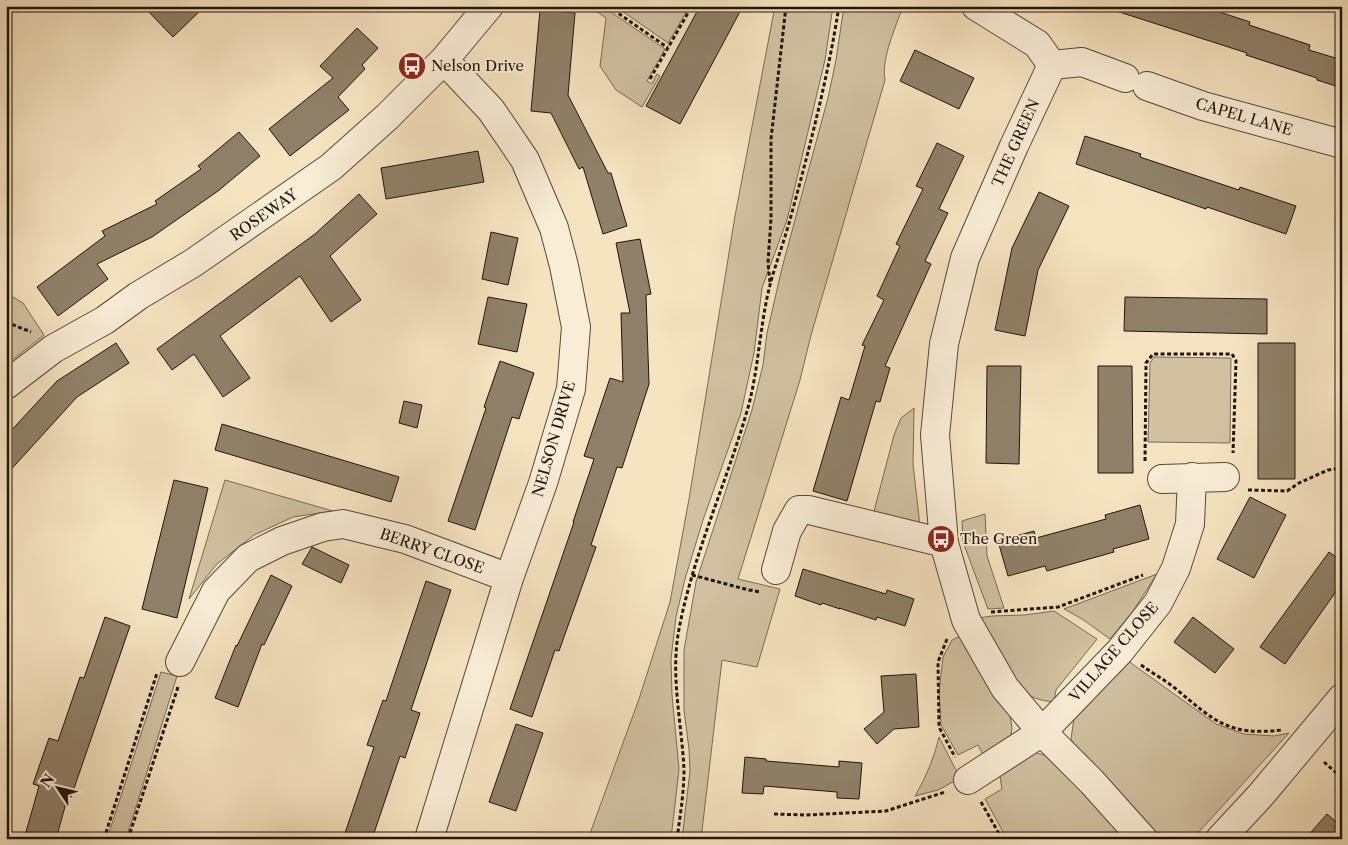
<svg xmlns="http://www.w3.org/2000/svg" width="1348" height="845" viewBox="0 0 1348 845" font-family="'Libre Caslon Text',serif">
<rect width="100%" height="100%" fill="#f6e4c0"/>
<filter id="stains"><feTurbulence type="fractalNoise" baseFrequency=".004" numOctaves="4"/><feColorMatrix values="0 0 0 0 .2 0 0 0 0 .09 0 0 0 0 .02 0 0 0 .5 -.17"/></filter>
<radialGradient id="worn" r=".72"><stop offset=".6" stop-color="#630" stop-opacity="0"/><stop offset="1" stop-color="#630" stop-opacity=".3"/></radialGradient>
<path fill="#d1c1a1" stroke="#786b56" d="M589 6H602L665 49 647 81 652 84 657 74 660 76 642 107 616 90 600 66 606 18Z
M621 6H690L668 43 619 9Z
M775 6H833L825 60 787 220 762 288 754 353 741 413 703 520 685 579 676 617 671 659 672 695 679 769 671 839H588L639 699 670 602 689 499 735 216Z
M844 6H903C896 27 881 58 885 80L811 335 800 380 738 579 780 589 757 667 722 660 701 839H682L690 771 689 749 684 710V650L696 582 752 410 763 365 767 333 782 268 828 98 836 60Z
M6 293 23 303 44 335 6 365Z
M1154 357 1231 358 1230 443 1148 442 1150 363Z
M914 408 913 464 920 526 873 515 894 435 901 418Z
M225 480 333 511 293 517 254 535 217 564 189 599Z
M985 514 987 556 1004 608 988 609 963 542 962 521Z
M1157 574 1133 611 1110 639 1082 619 1064 609Z
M1054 611 1097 639 1056 690 1054 702C1044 701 1033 699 1025 692 1004 673 992 642 978 618L992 616 1025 615Z
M962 635 1010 715 1012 728 1010 742 989 757 982 753 978 745 958 755 941 725 939 692 943 657 952 640Z
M1124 658 1216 724 1244 734 1274 736 1289 733 1197 834C1183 840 1172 840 1159 832L1155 836 1080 754 1071 739 1074 718Z
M161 672 177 676 126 839H107Z
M939 737 960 778 938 790 915 796C926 777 934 758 939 737Z
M1034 752 1050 757 1125 839H1007L985 799 1002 789 1000 777 1005 766Z"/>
<path fill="#8f8169" stroke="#1f150b" d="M143 6H205L173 37Z
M700 6H743L680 124 646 106Z
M1114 6H1201L1250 22 1249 25 1310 45 1309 50 1342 60V88L1317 80V78L1246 55 1247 53 1113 10Z
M540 10 575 13 568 95 608 173H611L627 226 603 234 583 167 579 169 551 113 531 111Z
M357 28 378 48 362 65 365 69 338 97 349 110 290 156 269 129 333 78 320 66Z
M915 50 974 78 959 109 900 81Z
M239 132 260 156 218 191 152 237 97 264 108 279 58 316 37 287 105 236 102 231 157 204 155 201 201 169 198 166Z
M1085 136 1141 154 1140 157 1239 190 1240 187 1296 206 1286 234 1207 207 1206 209 1076 164Z
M937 143 964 156 939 209 948 213 925 261 931 264 885 366 890 368 880 402 876 401 847 501 813 491 841 397 849 400 865 346 862 345 884 300 877 296 900 246 896 244 923 189 916 186Z
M478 151 484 182 386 199 381 168Z
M1039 192 1069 206 1038 270 1025 336 995 330 1012 248Z
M359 194 377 214 330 256 361 300 331 322 300 276 220 336 250 378 223 397 194 354 172 370 157 349 315 234Z
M491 232 518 238 508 285 482 279Z
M640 239 651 294 646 295 649 384 622 468 617 467 591 545 596 547 559 651 555 650 532 717 510 709 574 522H573L594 459 584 456 610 378 623 382 621 313H630L616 243Z
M488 297 527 304 517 352 478 344Z
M1125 297 1267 299V334L1124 331Z
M116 343 129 363 77 397 6 475V436L57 381Z
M1258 343H1295V479H1258Z
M500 361 534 373 519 419 512 417 475 530 448 521 486 408 484 407Z
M987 366H1021L1019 464 986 463Z
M1098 366H1132L1133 473H1098Z
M404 401 422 405 417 428 399 423Z
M222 424 399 477 391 502 215 450Z
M174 480 208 488 177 618 142 609Z
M1250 497 1286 515 1254 578 1217 559Z
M1140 505 1149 539 1113 549 1114 552 1047 571 1045 566 1008 576 998 541 1034 531 1036 538 1106 519 1105 515Z
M312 547 349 565 341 583 302 564Z
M1329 552 1342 561V583L1285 664 1260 647Z
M803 569 886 594 887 590 914 599 905 626 877 617 876 620 839 608 840 609 822 603 821 605 795 596Z
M271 575 292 586 264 645 262 644 238 707 215 698 236 645 237 646Z
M426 581 451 590 411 710 420 713 405 758 400 756 372 839H343L374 747 367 745 383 700 386 701Z
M105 617 130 626 71 797 68 796 56 839H24L39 786 33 784 49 738 58 741 80 677 84 678Z
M1193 617 1234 649 1215 673 1174 642Z
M916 674 919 727 894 729 877 744 864 729 884 712 881 676Z
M516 724 543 733 516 811 489 802Z
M745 757 766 759V761L839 767V761L862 763 859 799 837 798V792L764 786 763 794 742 793Z
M1327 814 1342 827V839H1305Z"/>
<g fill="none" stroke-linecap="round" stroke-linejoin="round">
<defs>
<path id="minor" d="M976 6 1037 44 1052 65
M1052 65 1014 146 965 258 944 344 935 435 944 543 966 620 1005 688 1042 732 1092 782 1143 839
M1052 65 1082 62 1125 78
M1147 86 1203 106 1342 144
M6 385 53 349 105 320 138 296 193 263 331 167 387 117 444 60 489 6
M1162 479 1225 477
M776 570 787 531 799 510H809L944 543
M180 662 216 591 248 558 282 541 323 527 343 524 405 539 509 578
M968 780 1042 732 1120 651 1158 603 1176 568 1190 524 1192 477
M429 839 509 578 543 483 571 389 576 327 564 266 554 228 525 160 491 110 444 60
M1220 839 1260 796 1342 698"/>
</defs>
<use href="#minor" stroke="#554938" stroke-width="30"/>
<path stroke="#1f150b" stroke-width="3" stroke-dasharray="4 2.5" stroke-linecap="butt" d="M608 6 668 48
M650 79 692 6
M770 282 768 263 771 218V139L786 6
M6 322 31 332
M1145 461 1146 363 1153 354H1232L1236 361 1233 453
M1248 490 1287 491 1299 483 1328 470 1342 468
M692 575 749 590 761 592
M991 612 1058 607 1143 575
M947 639 938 662 939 727 955 757
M1141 665C1152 673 1165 680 1176 689 1215 721 1227 736 1282 730
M1324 762 1342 778
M981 802 1002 839
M774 814 806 815 886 811 945 792
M104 839 157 673
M128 839 178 687
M677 839C680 816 684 793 684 770 682 724 670 676 679 629 694 551 728 480 749 404 759 365 760 324 770 285 776 262 785 239 791 216 810 146 828 77 839 6"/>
<use href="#minor" stroke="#f9edd6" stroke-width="28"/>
</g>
<defs>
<symbol id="bus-disc" viewBox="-11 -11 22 22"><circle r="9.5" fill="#8f2418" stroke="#f9edd6"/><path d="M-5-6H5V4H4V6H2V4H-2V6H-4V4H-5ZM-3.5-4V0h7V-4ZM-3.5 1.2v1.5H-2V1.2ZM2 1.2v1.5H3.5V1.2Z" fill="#fff"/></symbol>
</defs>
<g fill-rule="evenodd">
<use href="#bus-disc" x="396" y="50" width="32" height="32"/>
<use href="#bus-disc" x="925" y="523" width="32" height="32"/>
</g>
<g text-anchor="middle" stroke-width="4" stroke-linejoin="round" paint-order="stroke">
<g font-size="15" fill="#1f150b" stroke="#f9edd6" text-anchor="start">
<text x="431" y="71">Nelson Drive</text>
<text x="960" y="544">The Green</text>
</g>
<g font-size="15" fill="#1f150b" stroke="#f9edd6">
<text transform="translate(1244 117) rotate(16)" y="5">CAPEL LANE</text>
<text transform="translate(1016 143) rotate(-66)" y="5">THE GREEN</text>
<text transform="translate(264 215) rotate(-35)" y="5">ROSEWAY</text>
<text transform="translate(554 439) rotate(-74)" y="5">NELSON DRIVE</text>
<text transform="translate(432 551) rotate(19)" y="5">BERRY CLOSE</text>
<text transform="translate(1114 652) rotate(-49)" y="5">VILLAGE CLOSE</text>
</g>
</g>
<rect width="1348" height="845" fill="none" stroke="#f6e4c0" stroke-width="25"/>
<rect x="8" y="8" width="1333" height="830" fill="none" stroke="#1f150b" stroke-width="2.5"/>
<rect x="12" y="12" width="1323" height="820" fill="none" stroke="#1f150b"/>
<g transform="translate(58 788) rotate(305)" stroke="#f9edd6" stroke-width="4" paint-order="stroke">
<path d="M0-4L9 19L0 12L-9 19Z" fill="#1f150b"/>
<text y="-8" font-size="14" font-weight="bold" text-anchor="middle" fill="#1f150b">N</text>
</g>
<rect width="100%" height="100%" filter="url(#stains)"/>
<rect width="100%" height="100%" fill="url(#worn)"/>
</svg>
